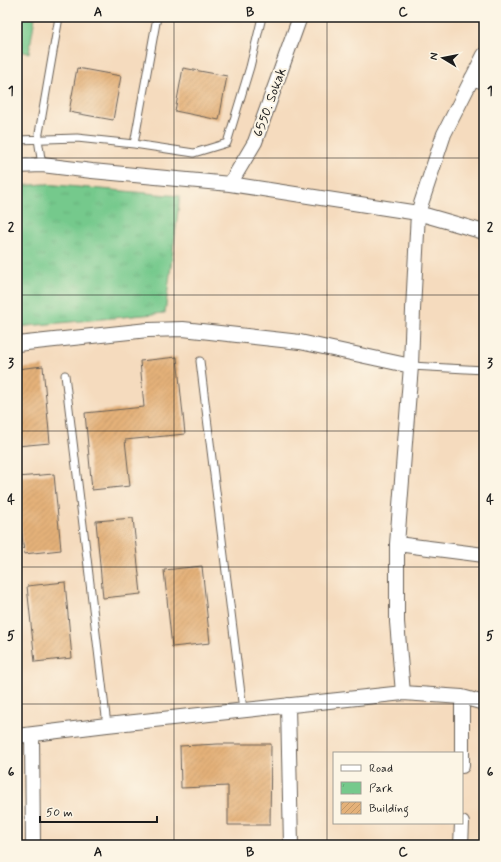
<svg xmlns="http://www.w3.org/2000/svg" width="501" height="862" viewBox="0 0 501 862" font-family="Mynerve,sans-serif">
<defs>
<pattern id="park-tufts" width="24" height="20" patternUnits="userSpaceOnUse"><rect width="24" height="20" fill="#75c98c"/><path d="M3 7l-1-3M5 7V3M7 7l1-3M15 17l-1-3M17 17v-4M19 17l1-3" fill="none" stroke="#65ac78"/></pattern>
<pattern id="building-hatch" width="6" height="6" patternUnits="userSpaceOnUse"><rect width="6" height="6" fill="#e4b179"/><path d="M-1 1l2-2M0 6l6-6M5 7l2-2" fill="none" stroke="#c39868"/></pattern>
</defs>
<rect width="100%" height="100%" fill="#fcf5e5"/>
<filter id="ink" filterUnits="userSpaceOnUse"><feTurbulence type="fractalNoise" baseFrequency=".025" numOctaves="2"/><feDisplacementMap in="SourceGraphic" scale="8" xChannelSelector="R" yChannelSelector="G"/><feConvolveMatrix kernelMatrix="1 2 1 2 8 2 1 2 1" color-interpolation-filters="sRGB"/></filter>
<filter id="wash" filterUnits="userSpaceOnUse"><feTurbulence type="fractalNoise" baseFrequency=".012" numOctaves="4" result="noise"/><feDisplacementMap in="SourceGraphic" scale="16" xChannelSelector="R" yChannelSelector="G"/><feGaussianBlur stdDeviation="0.9" result="paint"/><feColorMatrix in="noise" values="0 0 0 0 0 0 0 0 0 0 0 0 0 0 0 0 0 1.4 0 .05"/><feComposite in="paint" operator="in"/></filter>
<g filter="url(#wash)">
<rect width="100%" height="100%" fill="#f5dbbe"/>
<path fill="#75c98c" stroke="#487254" d="M17 17H35L29 53 17 51Z"/>
<path fill="url(#park-tufts)" stroke="#487254" d="M45 184 180 196 165 313 17 327V186Z"/>
<g id="blocks">
<path fill="url(#building-hatch)" d="M77 68 121 76 113 120 69 112Z
M183 68 227 76 219 120 175 111Z
M177 357 185 434 125 440 130 486 92 490 85 413 144 407 140 361Z
M43 366 50 443 17 446V369Z
M54 474 61 550 24 554 17 488V477Z
M133 518 141 594 103 598 96 521Z
M202 566 210 643 172 647 164 570Z
M65 582 72 658 35 662 27 586Z
M218 744H271L270 825H228V786L181 788 180 746Z"/>
</g>
</g>
<g filter="url(#ink)">
<use href="#blocks" fill-opacity="0" stroke="#685f55" stroke-width="1"/>
<g fill="none" stroke-linecap="round" stroke-linejoin="round">
<defs>
<path id="service" d="M17 140 77 138 134 144 194 153 227 143 250 67 262 17
M134 144 157 17
M42 165 38 139 59 17
M200 361 243 710
M411 366 484 370
M65 375 107 725"/>
<path id="minor" d="M472 78 484 82
M17 166 42 165 92 171 230 184 418 213 484 232
M230 184 255 142 300 17
M17 344 148 330 183 329 300 342 411 366
M397 544 484 555
M403 693 397 622V544L411 366 413 310 418 213 444 134 484 55
M288 705 291 845
M32 735 33 845
M17 736 107 725 403 693 462 697 484 703
M462 766V697
M461 845 462 823"/>
</defs>
<use href="#service" stroke="#685f55" stroke-width="9"/>
<use href="#minor" stroke="#685f55" stroke-width="16"/>
<use href="#service" stroke="#fff" stroke-width="7"/>
<use href="#minor" stroke="#fff" stroke-width="14"/>
</g>
</g>
<path fill="none" stroke="#1c1c1c" stroke-width="1" stroke-opacity="0.55" d="M174 17V845M327 17V845M17 158H484M17 295H484M17 431H484M17 567H484M17 704H484"/>
<g text-anchor="middle" stroke-width="4" stroke-linejoin="round" paint-order="stroke">
<g font-size="14" fill="#1c1c1c" stroke="#fcf5e5">
<text transform="translate(269 102) rotate(-70)" y="5">6550. Sokak</text>
</g>
</g>
<rect width="501" height="862" fill="none" stroke="#fcf5e5" stroke-width="44"/>
<rect x="333" y="752" width="130" height="72" fill="#fcf5e5" stroke="#a29e95"/>
<rect x="341" y="765" width="20" height="6" fill="#ffffff" stroke="#a29e95"/>
<text x="369" y="772" font-size="12" fill="#1c1c1c">Road</text>
<rect x="341" y="782" width="20" height="12" fill="url(#park-tufts)" stroke="#a29e95"/>
<text x="369" y="792" font-size="12" fill="#1c1c1c">Park</text>
<rect x="341" y="802" width="20" height="12" fill="url(#building-hatch)" stroke="#a29e95"/>
<text x="369" y="812" font-size="12" fill="#1c1c1c">Building</text>
<g transform="translate(443 58) rotate(280)" stroke="#fcf5e5" stroke-width="3" paint-order="stroke">
<path d="M0-3L7 15L0 10L-7 15Z" fill="#1c1c1c"/>
<text y="-6" font-size="11" font-weight="bold" text-anchor="middle" fill="#1c1c1c">N</text>
</g>
<path d="M40 816v6h117v-6" fill="none" stroke="#1c1c1c" stroke-width="2"/>
<text x="46" y="816" font-size="12" fill="#1c1c1c" stroke="#fcf5e5" stroke-width="3" paint-order="stroke">50 m</text>
<rect x="22" y="22" width="457" height="818" fill="none" stroke="#1c1c1c" stroke-width="1.5"/>
<g font-size="13" text-anchor="middle" font-weight="bold" fill="#1c1c1c">
<text x="98" y="16">A</text>
<text x="250" y="16">B</text>
<text x="403" y="16">C</text>
<text x="11" y="95">1</text>
<text x="490" y="95">1</text>
<text x="11" y="231">2</text>
<text x="490" y="231">2</text>
<text x="11" y="367">3</text>
<text x="490" y="367">3</text>
<text x="11" y="504">4</text>
<text x="490" y="504">4</text>
<text x="11" y="640">5</text>
<text x="490" y="640">5</text>
<text x="11" y="776">6</text>
<text x="490" y="776">6</text>
<text x="98" y="856">A</text>
<text x="250" y="856">B</text>
<text x="403" y="856">C</text>
</g>
</svg>
